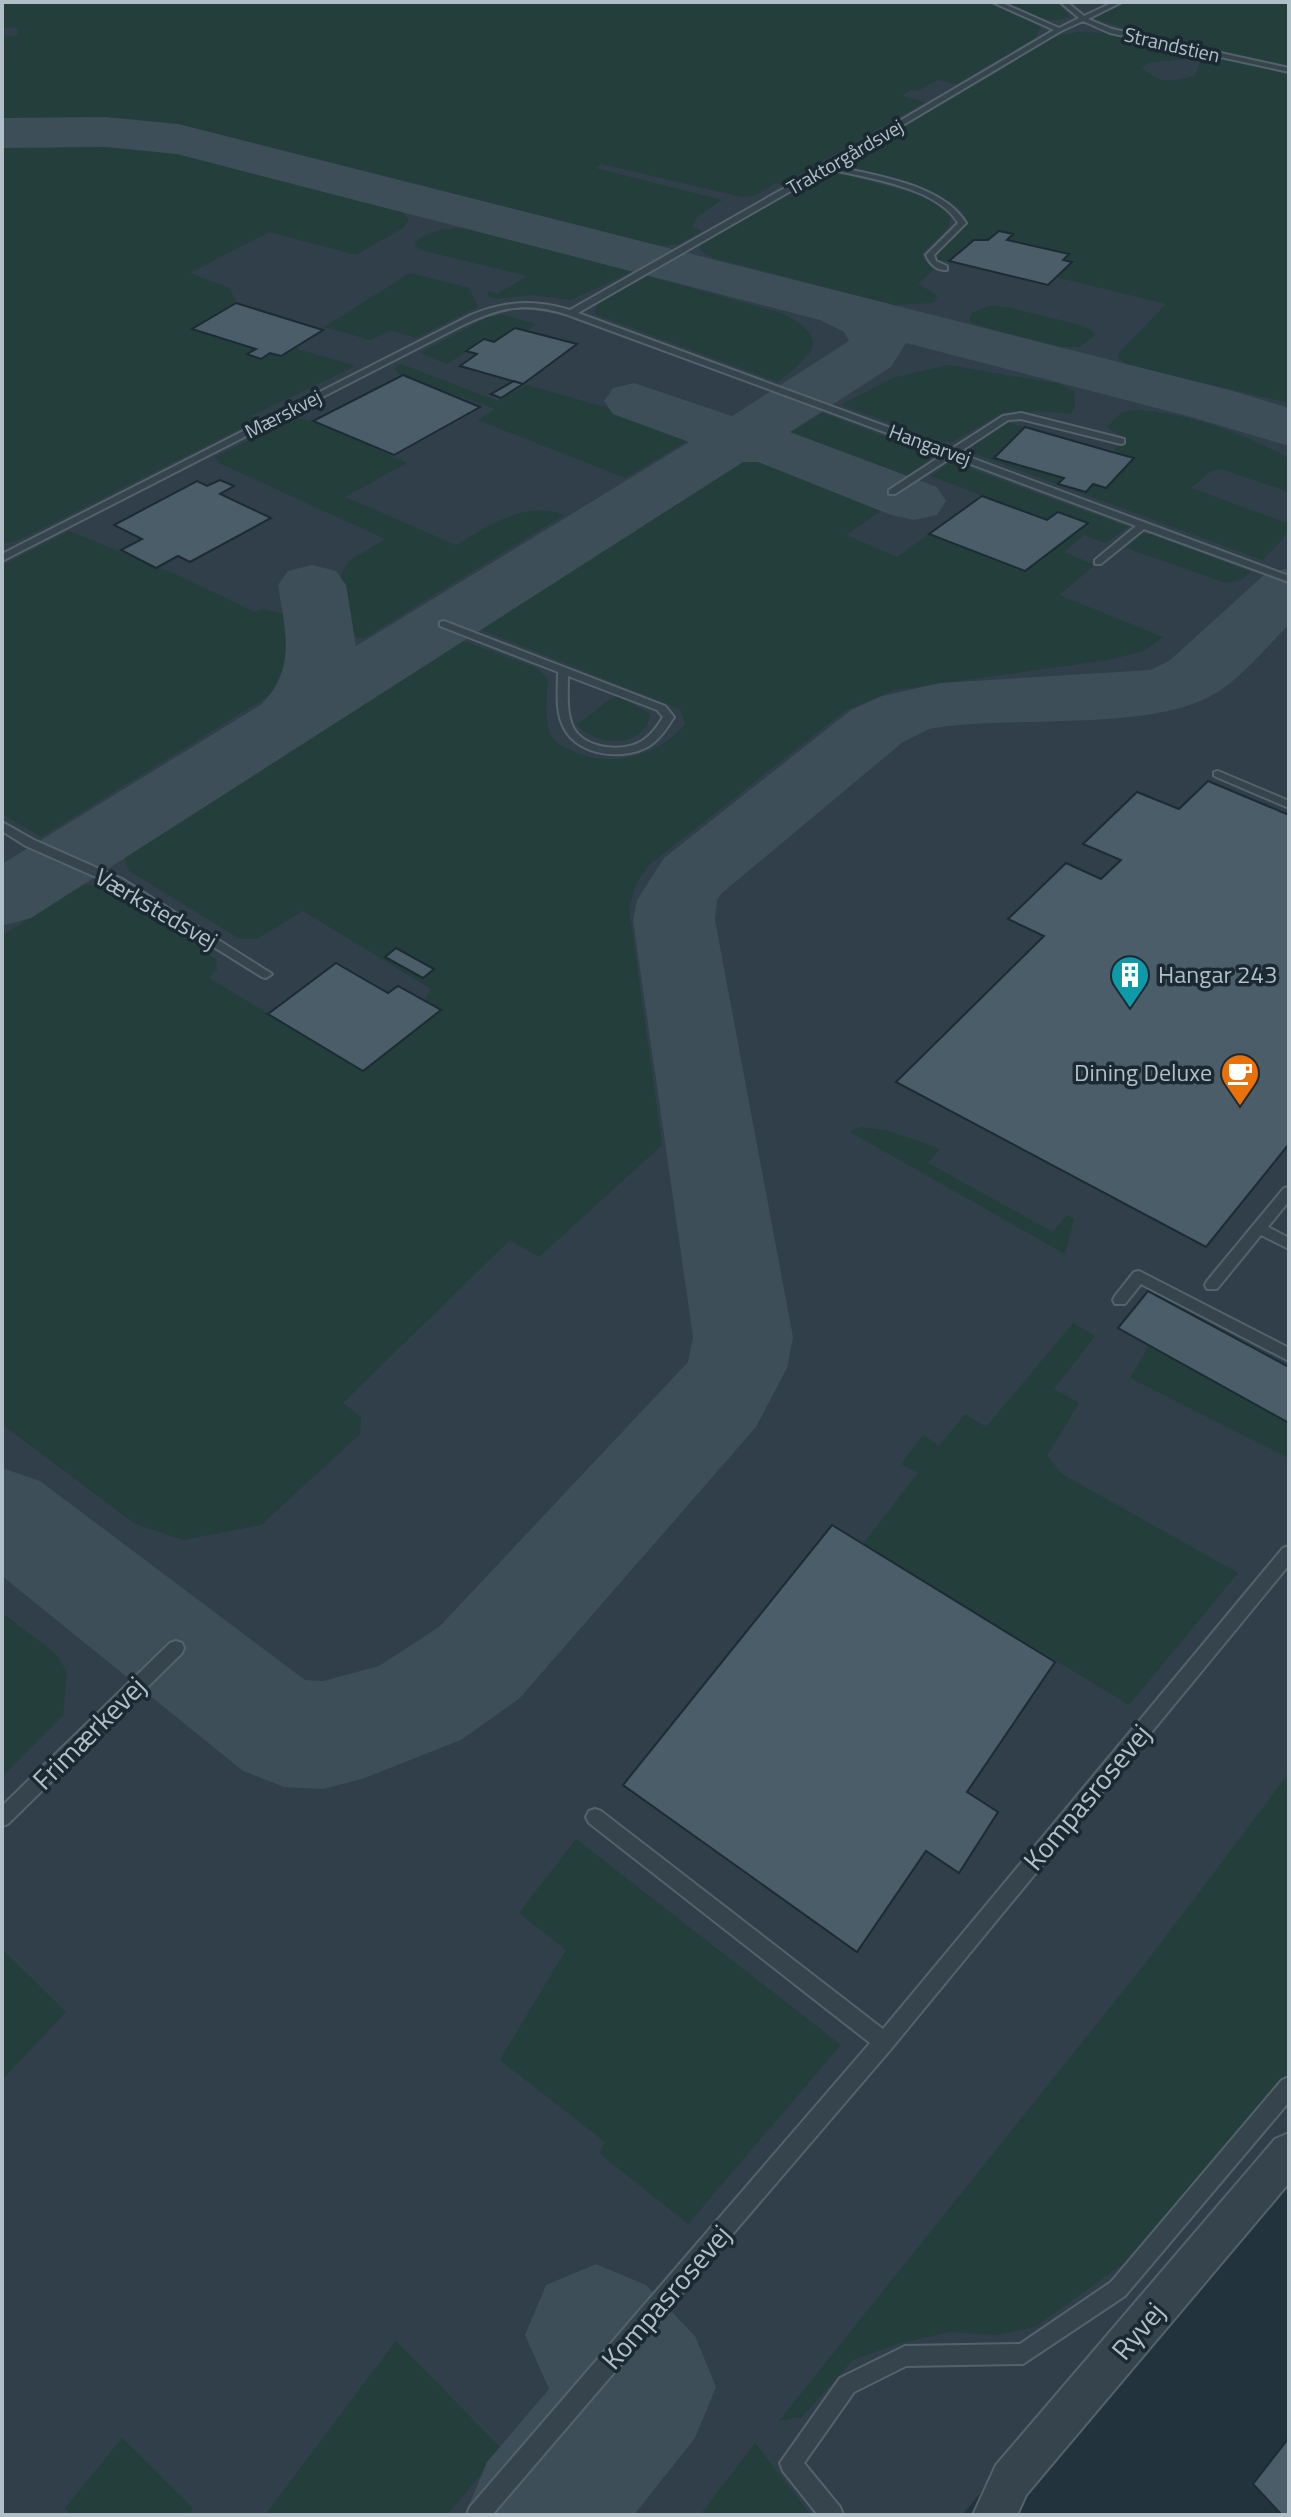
<svg xmlns="http://www.w3.org/2000/svg" width="1291" height="2517" viewBox="0 0 1291 2517" font-family="'Titillium Web',sans-serif">
<rect width="100%" height="100%" fill="#22333d"/>
<path fill="#303f4a" d="M2 2H1289V2130L962 2515H2Z"/>
<path fill="#243e3c" d="M2 2H990L1042 24 1035 38 956 84 938 80 917 91 911 90 902 96 925 102 781 185 776 183 754 196 742 197 601 164 595 168 722 200 697 217 692 226 702 231 679 244 661 246 194 128 128 120 2 121V37L19 35 16 27 2 28Z
M1002 2H1056L1070 16C1050 28 1021 10 1002 2Z
M1127 2H1289V67L1150 38 1095 18Z
M1078 32 1106 33 1189 54 1190 59 1151 62 1142 67C1157 84 1173 82 1194 76L1201 62 1219 59 1289 73V403L1127 365 1119 359 1118 354 1166 304 1056 277 1072 263 1063 260 1068 254 1007 240 1012 234 999 231 988 240H974L949 261H937L936 255C944 246 963 233 965 223 973 192 859 177 841 163L1056 36Z
M79 142 154 148 402 211 409 220 403 228 356 255 269 232 190 273 229 288 236 301 193 329 281 356 294 348 356 366 251 416 259 419 19 540 2 544V143Z
M830 170 925 197 948 209C957 231 935 238 922 254L923 260 934 269 918 284 936 294 937 299 933 303 895 305 713 258 701 251 700 244Z
M467 228 633 271 571 300 531 295 497 299 489 297 487 291 497 294 527 276 421 250 416 246 415 242C430 229 449 229 467 228Z
M410 273 469 288 478 307 416 338 391 330 371 340 324 327Z
M648 276 781 313C834 339 812 354 778 382L597 315 594 311 599 303Z
M989 306 1006 307 1081 325 1091 330 1095 335 1080 347H1055L971 323 969 319 972 313Z
M503 315 536 324 527 331 515 328 494 342 484 340 447 364 420 353 486 318Z
M401 364 497 401 527 385 618 411 692 438 625 478 478 420 495 409 399 374 394 368Z
M948 365 1060 384 1074 391 1075 408 1070 414 1038 411 1002 413 952 442H943L841 405 892 378Z
M1133 410C1188 412 1241 433 1289 458V492L1221 469 1211 471 1191 488 1289 524 1284 538 1262 560 973 453 974 444 1006 422 1025 427 995 458 1064 478 1059 484 1086 492 1093 484 1106 488 1133 458 1112 452 1125 439 1107 427 1121 413Z
M823 413 930 454 929 461 903 479 786 435Z
M300 419 313 421 407 463 345 497 456 545C490 526 523 500 564 515L364 638 347 635 340 577 349 561 385 539 219 463 215 457 284 423Z
M761 461 887 507 846 535 897 557 929 534 1025 571 1087 523 1058 512 1047 520 931 476 946 465 957 464 1128 527 1106 543 1084 535 1064 552 1095 565 1059 595 1163 637 1144 651 1108 660 895 690 846 710 649 865 636 884 629 908 662 1145 539 1257 510 1240 343 1403 361 1417 360 1434 261 1525 183 1540 135 1524 2 1424V936L82 884 104 887 216 959 217 970 209 978 364 1071 440 1011 424 1001 431 989 303 911 257 939H240L129 871 124 857 461 640 536 668 547 677C548 693 544 718 550 733 554 743 564 747 573 751 610 769 660 756 685 724L680 709 479 629 744 462Z
M69 531 175 574 255 612 261 609 285 614 293 670 283 687 41 837 2 814V566Z
M1141 534H1150L1251 572 1241 580 1226 583 1126 548Z
M618 696 650 714C646 750 594 746 576 724 593 717 601 701 618 696Z
M861 1127 890 1131 940 1149 928 1163 1053 1232 1067 1215 1074 1219 1065 1254 850 1132Z
M1073 1323 1095 1336 1054 1389 1079 1403 1047 1456 1062 1474 1238 1573 1129 1705 863 1544 918 1473 901 1464 923 1435 939 1446 965 1414 986 1427Z
M1149 1345 1289 1423V1458L1130 1378Z
M2 1613 56 1654 67 1672 63 1716 2 1777Z
M1289 1773V2071L1127 2261 1035 2327 996 2335 950 2332 897 2344 853 2360 802 2417 779 2421 1148 1960Z
M576 1839 841 2045 688 2224 599 2153 605 2142 500 2060 566 1950 519 1913Z
M2 1949 66 2012 2 2080Z
M396 2341 502 2449 447 2515H265Z
M122 2438 193 2508 189 2515H71L65 2508Z
M755 2443 811 2515H700Z"/>
<g fill="none" stroke-linecap="round" stroke-linejoin="round">
<path fill="#3d4e58" fill-rule="evenodd" d="M105 117 178 124 1233 391 1289 408V446L1191 417 906 343 891 367 790 432 937 487 946 501 937 515 914 520 891 515 758 462H743L31 918 2 926V864L262 704C297 667 285 631 278 585L288 571 312 565 336 571 346 585 356 646 689 442 613 414 604 401 613 388 634 383 732 416 849 341 844 332 820 320 177 154 105 147 2 148V118Z
M1289 568V625C1267 646 1244 675 1218 692 1152 734 1008 714 929 729L903 742 722 893 717 900 715 920 793 1337 787 1368 756 1427 519 1699 461 1740 362 1779 323 1789 284 1787 243 1771 2 1576V1468L40 1481 305 1680 323 1681 379 1666 439 1627 688 1362 693 1337 633 920 637 900 664 858 851 710 882 696 940 683 1150 670 1169 661 1265 574Z
M596 2264 646 2285 695 2336 716 2387 695 2438 634 2515H465L487 2462 549 2389 525 2335 546 2285Z"/>
</g>
<path fill="#4a5d69" stroke="#1d2b34" stroke-width="2" d="M999 231 1013 234 1007 240 1069 254 1063 260 1072 262 1048 285 949 261 974 240H988Z
M236 303 323 330 281 356 270 353 261 359 247 354 256 349 192 329Z
M515 328 577 344 523 384 460 366 477 354 466 351 484 339 494 342Z
M403 375 480 407 394 455 313 421Z
M514 381 523 384 501 398 491 394Z
M1025 427 1112 452 1134 458 1106 488 1093 484 1086 492 1058 484 1064 478 994 458Z
M220 480 234 486 220 494 271 518 190 562 178 556 156 568 121 550 142 539 114 525 197 481 207 486Z
M982 496 1047 520 1058 512 1088 523 1025 571 929 534Z
M1208 781 1289 815V1144L1206 1247 896 1082 1044 936 1008 919 1066 863 1101 879 1121 860 1083 844 1137 792 1179 809Z
M396 948 434 969 423 978 385 957Z
M336 963 388 993 398 986 441 1010 363 1071 268 1014Z
M1148 1291 1289 1367V1423L1118 1328Z
M832 1525 1055 1662 967 1792 998 1812 959 1873 926 1851 857 1952 623 1785Z
M1288 2439 1289 2515H1282L1253 2484Z"/>
<g fill="none" stroke-linecap="round" stroke-linejoin="round">
<defs>
<path id="service" d="M992 2H1000L1059 28 1079 18 1060 2H1067L1084 16 1114 2H1122L1088 19 1112 29 1289 68V72L1110 33 1083 21 1061 31 834 166C876 176 942 184 966 223L934 255 936 261 947 266V270C937 271 930 264 926 255L958 223C937 187 867 178 829 169L578 313 950 450 1003 416 1021 413 1124 439V443L1121 444 1021 419 1008 420 958 453 1289 576V582L1144 529 1101 564H1095V560L1136 526 952 457 895 494H889V490L944 454 568 315C525 301 501 307 461 326L2 561V554L471 315C506 301 534 299 570 310L825 165 1054 30Z
M444 621 665 706 674 717C667 728 660 739 649 746 624 761 578 756 564 728 555 711 558 690 558 672L440 626V622ZM568 676 657 710 663 717C658 726 651 735 642 741 622 753 584 749 573 727 566 712 568 692 568 676Z
M1218 771 1289 801V808L1214 776V772Z
M2 822 34 840 122 879 272 974 266 978 262 977 114 885 26 846 2 831Z
M1289 1187V1201L1268 1227 1289 1238V1249L1261 1235 1217 1289H1207L1205 1285 1207 1281 1284 1188Z
M1139 1271 1289 1348V1361L1141 1284 1125 1304H1115L1113 1300 1115 1296 1134 1272Z
M1289 1546V1565L891 2049 492 2515H467L470 2507 870 2043 589 1823 586 1817 589 1811 595 1809 601 1811 883 2029 1283 1548Z
M176 1641 182 1643 184 1648 182 1653 8 1824 2 1826V1806L170 1643Z
M1289 2077V2102L1125 2296 1023 2364 906 2366 854 2392 804 2463 840 2507 843 2515H818L783 2471 780 2463 840 2378 905 2346 1020 2344 1111 2282 1282 2080Z"/>
<path id="minor" d="M1289 2133V2183L1026 2495 1017 2515H973L996 2465 1275 2139Z"/>
</defs>
<use href="#service" stroke="#54626b" stroke-width="4"/>
<use href="#minor" stroke="#54626b" stroke-width="4"/>
<use href="#service" fill="#36444d" fill-rule="evenodd"/>
<use href="#minor" fill="#36444d" fill-rule="evenodd"/>
</g>
<defs>
<symbol id="building-pin" viewBox="-11 -11 22 30"><path d="M0 17L-7.5 6A9.5 9.5 0 1 1 7.5 6Z" fill="#0f9aa8" stroke="#1b2932"/><path d="M-4-6H4V6H1V3H-1V6H-4ZM-2.5-4.3h1.7v1.8h-1.7ZM.8-4.3h1.7v1.8H.8ZM-2.5-1h1.7V.8h-1.7ZM.8-1h1.7V.8H.8Z" fill="#fff"/></symbol>
<symbol id="cafe-pin" viewBox="-11 -11 22 30"><path d="M0 17L-7.5 6A9.5 9.5 0 1 1 7.5 6Z" fill="#e8710a" stroke="#1b2932"/><path d="M-5.5-4.5H6V0H3Q3 3.5 0 3.5H-2.5Q-5.5 3.5-5.5 0ZM3-3.2v2h1.7v-2ZM-6 4.5H4V6H-6Z" fill="#fff"/></symbol>
</defs>
<g fill-rule="evenodd">
<use href="#building-pin" x="1108" y="953" width="44" height="60"/>
<use href="#cafe-pin" x="1218" y="1051" width="44" height="60"/>
</g>
<g text-anchor="middle" stroke-width="7" stroke-linejoin="round" paint-order="stroke">
<g font-size="20" fill="#b1bfc9" stroke="#1b2932">
<text transform="translate(1172 45) rotate(13)" y="7">Strandstien</text>
<text transform="translate(845 157) rotate(-30)" y="7">Traktorgårdsvej</text>
<text transform="translate(283 414) rotate(-27)" y="7">Mærskvej</text>
<text transform="translate(930 445) rotate(20)" y="7">Hangarvej</text>
</g>
<g font-size="24" fill="#b1bfc9" stroke="#1b2932">
<text transform="translate(156 909) rotate(30)" y="8">Værkstedsvej</text>
</g>
<g font-size="24" fill="#b1bfc9" stroke="#1b2932" text-anchor="start">
<text x="1158" y="983">Hangar 243</text>
<text x="1212" y="1081" text-anchor="end">Dining Deluxe</text>
</g>
<g font-size="28" fill="#b1bfc9" stroke="#1b2932">
<text transform="translate(89 1733) rotate(-45)" y="10">Frimærkevej</text>
<text transform="translate(1087 1797) rotate(-50)" y="10">Kompasrosevej</text>
<text transform="translate(666 2297) rotate(-49)" y="10">Kompasrosevej</text>
<text transform="translate(1138 2331) rotate(-50)" y="10">Ryvej</text>
</g>
</g>
<rect width="1291" height="2517" fill="none" stroke="#b1bfc9" stroke-width="8"/>
</svg>
